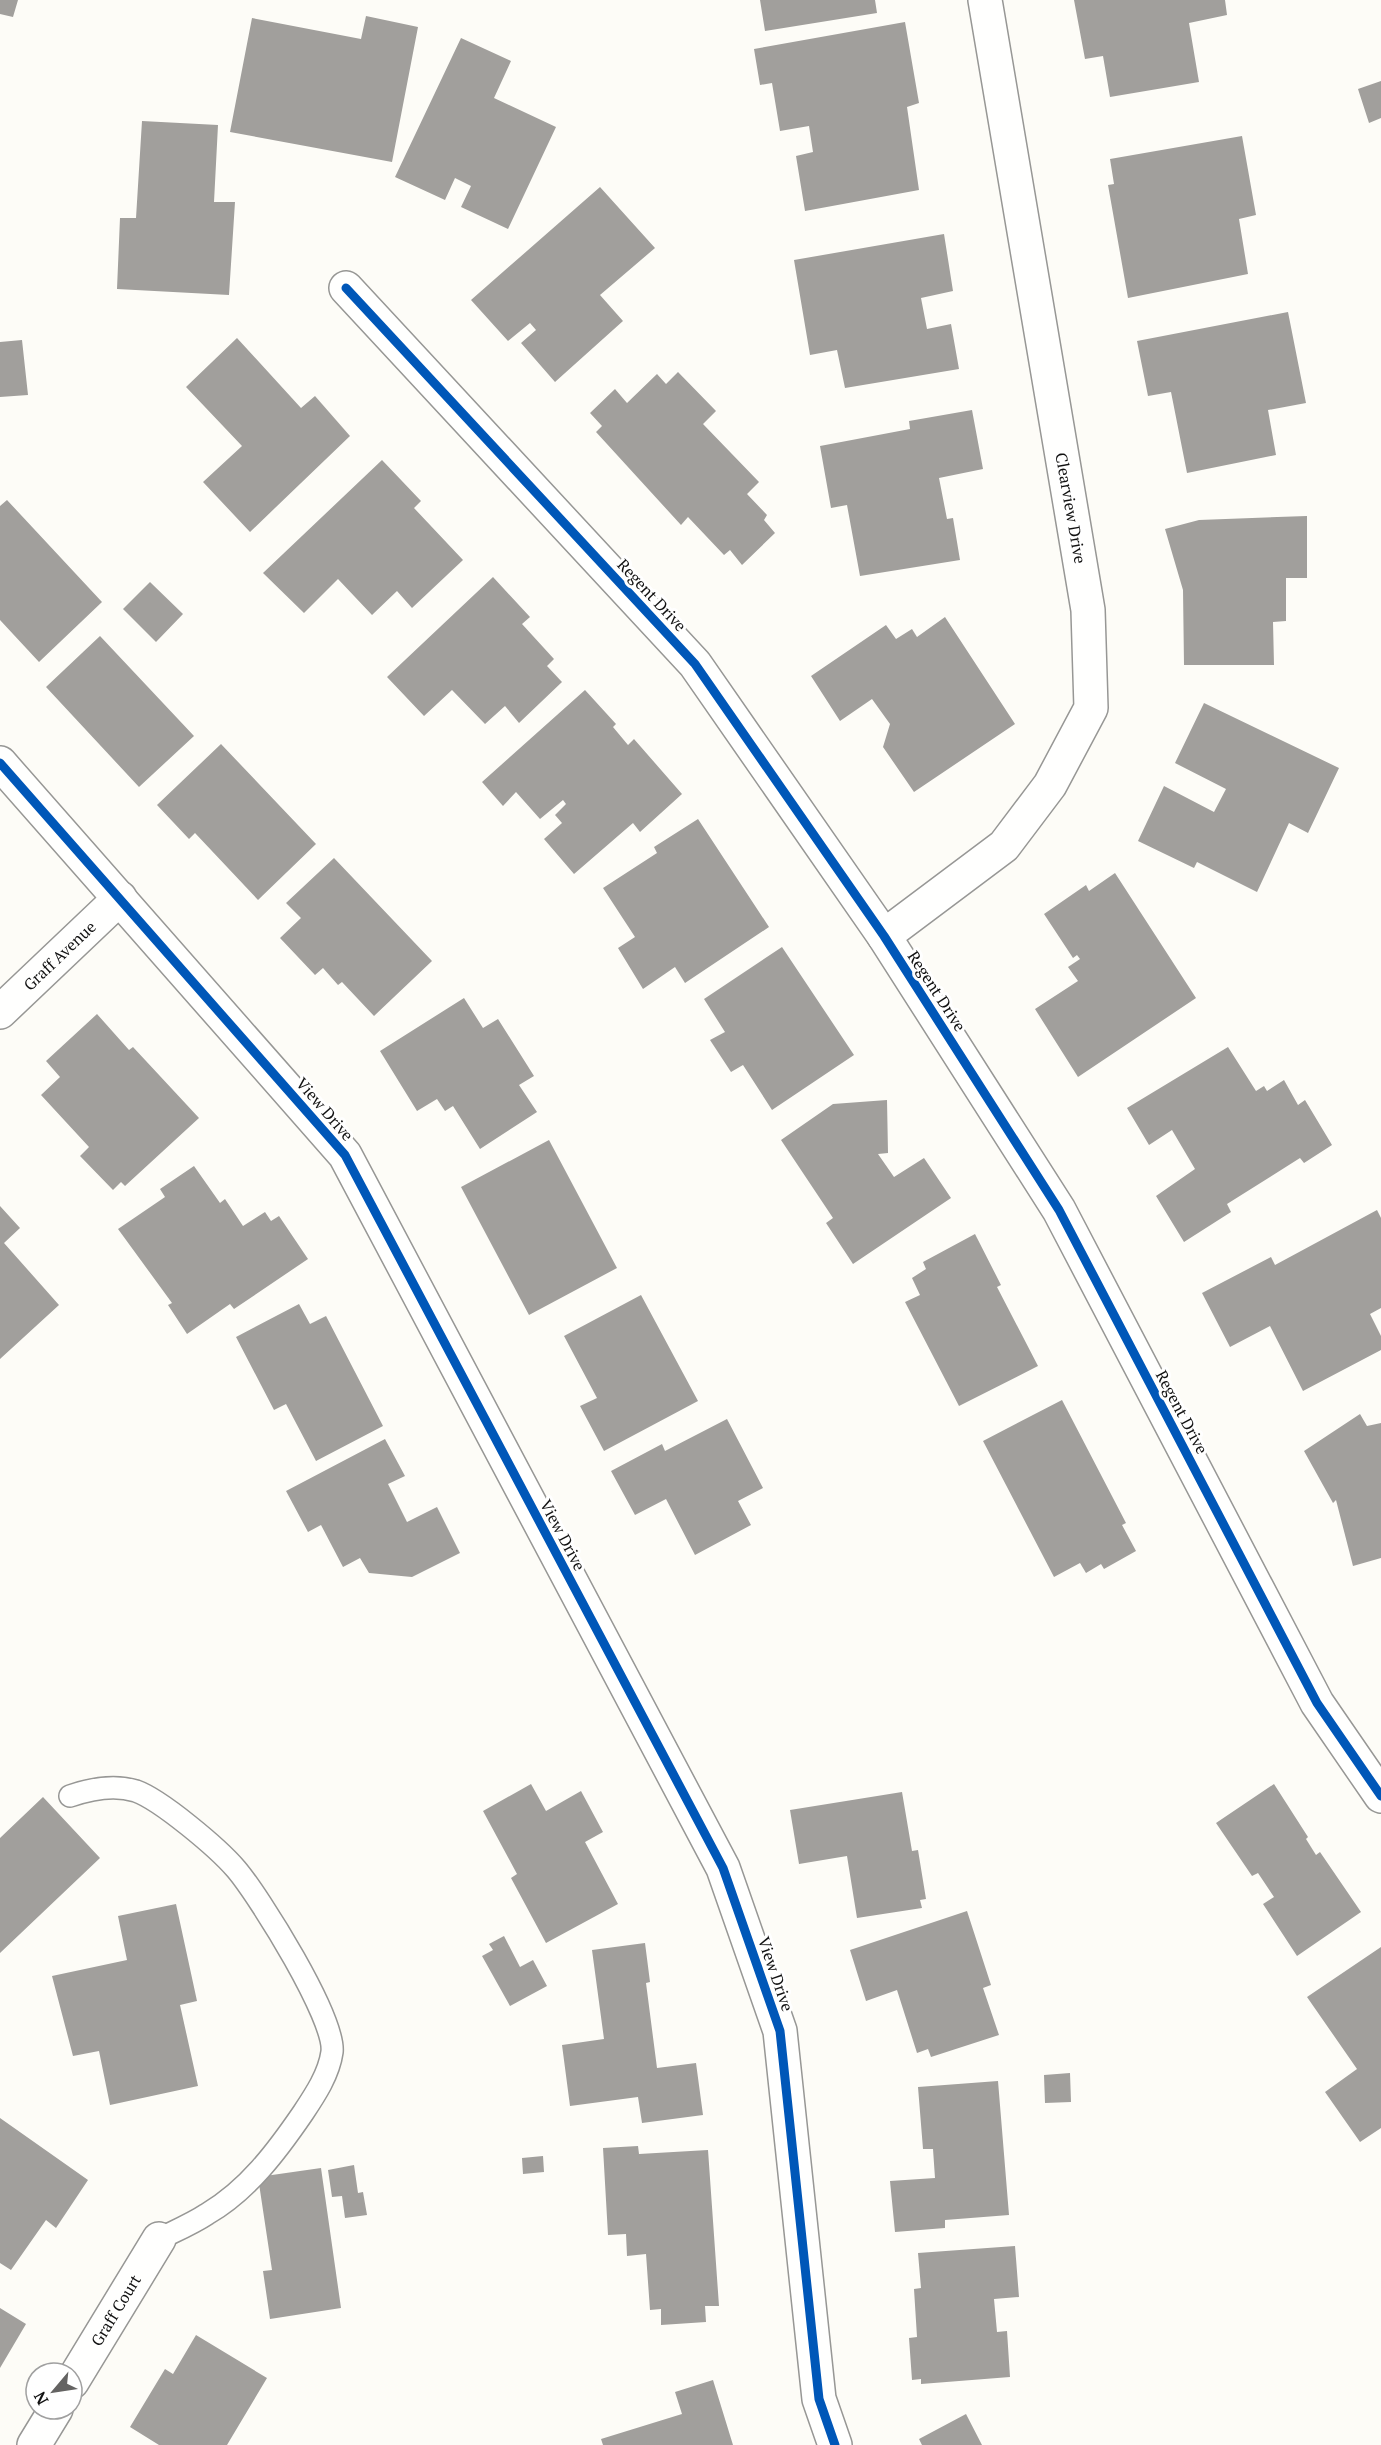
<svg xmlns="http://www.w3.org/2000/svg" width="1381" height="2445" viewBox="0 0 1381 2445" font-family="'PT Serif',serif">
<rect width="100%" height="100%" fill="#fdfcf7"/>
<path fill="#a19f9c" d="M0 0H18L13 17 0 14Z
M760 0H875L877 13 765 31Z
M1074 0H1225L1227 15 1189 23 1199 82 1110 97 1103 56 1085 59Z
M366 16 418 27 392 162 230 132 252 18 361 39Z
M905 22 919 103 907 107 919 190 805 211 796 156 813 152 809 126 780 131 772 83 760 85 754 49Z
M461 38 511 61 494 98 556 127 508 229 461 207 471 186 455 178 445 200 395 177Z
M1381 81V118L1369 123 1358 89Z
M142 121 218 125 214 202H235L229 295 117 289 120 218H136Z
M1242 136 1256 215 1239 219 1248 274 1128 298 1108 185 1114 184 1110 159Z
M600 187 655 248 600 295 623 321 555 382 521 343 536 330 530 323 508 341 471 300Z
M944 234 953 291 921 298 927 329 951 324 959 369 845 388 837 350 810 355 794 260Z
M1288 312 1306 403 1268 410 1276 455 1187 473 1171 392 1148 396 1137 341Z
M237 338 301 408 315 396 350 436 250 532 203 482 242 446 186 387Z
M22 340 28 395 0 397V342Z
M678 372 716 411 703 424 759 482 747 494 767 515 764 520 775 533 742 565 730 550 724 555 688 517 681 525 596 432 602 426 590 413 615 389 627 403 657 374 666 384Z
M972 410 983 469 939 478 947 519 953 518 960 560 860 576 847 505 831 508 820 446 910 429 909 421Z
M382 460 421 501 414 508 463 560 412 608 397 591 372 615 338 579 304 613 263 573Z
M7 500 102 602 39 662 0 620V506Z
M1307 516V578H1286V621L1273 622 1274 665H1184L1183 590 1165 529 1199 520Z
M493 577 530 617 522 624 554 659 547 666 562 682 519 723 505 706 485 724 452 690 424 716 387 677Z
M150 582 183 614 156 642 123 609Z
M945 617 1015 724 914 792 883 747 890 724 872 699 840 721 811 676 886 625 896 639 912 629 917 637Z
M100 636 194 736 139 787 46 687Z
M585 690 616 724 613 727 628 745 634 739 682 794 640 832 633 823 574 874 544 839 562 823 555 815 566 804 563 800 540 819 516 792 503 806 482 782Z
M1204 703 1339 768 1308 833 1289 823 1257 892 1197 862 1194 868 1138 841 1164 786 1214 812 1226 789 1175 763Z
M221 744 316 844 258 900 195 833 189 839 157 805Z
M698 819 769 927 685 983 675 967 643 989 618 948 635 937 603 888 657 853 654 847Z
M334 858 432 961 374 1016 342 982 338 985 323 968 315 975 280 938 301 918 286 903Z
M1115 873 1196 998 1078 1077 1035 1009 1078 981 1068 967 1080 959 1077 955 1073 958 1044 914 1086 885 1089 891Z
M782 947 854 1055 772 1110 743 1065 731 1072 710 1040 725 1032 704 999Z
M464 998 483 1028 498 1019 534 1076 519 1085 537 1112 480 1149 453 1106 445 1111 437 1099 417 1111 380 1051Z
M97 1014 129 1050 133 1047 199 1118 125 1186 121 1182 113 1190 80 1156 89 1147 41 1095 60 1077 46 1061Z
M1228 1047 1256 1091 1264 1086 1267 1091 1284 1080 1298 1105 1305 1100 1332 1145 1304 1163 1300 1158 1227 1204 1231 1212 1184 1242 1156 1196 1195 1169 1172 1130 1149 1145 1127 1108Z
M887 1100 888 1153 878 1154 894 1177 924 1158 951 1198 853 1264 826 1223 833 1218 781 1140 833 1104Z
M549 1140 617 1268 529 1315 461 1187Z
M194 1166 220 1203 225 1199 243 1226 265 1212 271 1221 279 1216 308 1259 234 1309 230 1304 187 1334 168 1305 172 1303 118 1229 165 1197 160 1189Z
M0 1206 20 1228 4 1243 59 1305 0 1359Z
M1377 1210 1381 1218V1308L1370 1314 1381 1336V1350L1303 1391 1270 1326 1230 1347 1202 1293 1271 1257 1275 1265Z
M975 1234 1001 1285 997 1287 1038 1366 959 1406 905 1302 920 1295 912 1278 926 1269 923 1262Z
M641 1295 698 1401 604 1451 580 1406 597 1398 564 1336Z
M299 1304 310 1324 326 1316 383 1426 316 1461 286 1404 274 1410 236 1337Z
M1062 1400 1126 1523 1122 1525 1136 1551 1104 1569 1101 1564 1086 1573 1080 1563 1054 1577 983 1441Z
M1360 1414 1367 1426 1381 1423V1558L1353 1566 1336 1500 1333 1503 1304 1451Z
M727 1419 763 1488 738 1501 751 1525 695 1555 666 1499 635 1515 611 1471 662 1444 665 1451Z
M385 1439 405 1476 388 1484 407 1522 437 1507 460 1553 412 1577 369 1573 360 1558 343 1567 321 1525 308 1532 286 1491Z
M531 1784 546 1811 581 1791 603 1832 585 1842 618 1904 546 1943 511 1878 517 1874 483 1811Z
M1274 1784 1308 1837 1306 1839 1316 1855 1320 1852 1361 1912 1297 1956 1263 1904 1274 1897 1258 1873 1252 1876 1216 1823Z
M902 1792 912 1851 918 1850 926 1899 920 1900 922 1908 857 1918 847 1856 799 1864 790 1810Z
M43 1797 100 1858 0 1953V1838Z
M176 1904 197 2001 180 2005 198 2086 110 2105 99 2051 73 2056 52 1976 127 1960 118 1916Z
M967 1911 991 1985 983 1988 999 2035 931 2057 928 2049 917 2053 897 1990 866 2001 850 1950Z
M504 1936 520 1967 533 1960 547 1986 510 2006 482 1956 493 1950 489 1944Z
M645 1943 650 1982 646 1983 657 2068 696 2063 703 2115 642 2123 638 2097 570 2106 562 2045 604 2039 592 1950Z
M1381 1947V2128L1360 2142 1325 2092 1357 2069 1307 1997Z
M1070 2073 1071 2102 1045 2103 1044 2075Z
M998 2081 1009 2215 945 2220V2228L895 2232 890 2181 935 2178 933 2149H923L918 2087Z
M0 2118 88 2180 56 2228 46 2220 11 2270 0 2263Z
M638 2146 639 2154 708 2150 719 2306H705L706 2322 661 2325V2309L650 2310 646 2254 627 2256 626 2234 608 2235 603 2148Z
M543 2156 544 2172 523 2174 522 2158Z
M354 2165 358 2193 363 2192 367 2215 345 2218 342 2196 332 2197 328 2170Z
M321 2168 341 2308 270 2319 263 2271 272 2270 258 2177Z
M1015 2246 1019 2297 994 2299 997 2332 1007 2331 1010 2377 921 2384V2379L912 2380 909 2338 917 2337 914 2289 921 2288 918 2253Z
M0 2308 26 2324 0 2368Z
M196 2335 267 2378 227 2445H159L130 2427 165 2369 173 2374Z
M713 2380 733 2445H603L601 2439 682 2414 675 2392Z
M966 2414 982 2445H922L919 2439Z"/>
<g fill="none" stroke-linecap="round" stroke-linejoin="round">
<defs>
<path id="lane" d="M70 1796C90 1789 114 1784 136 1791 161 1800 218 1848 236 1869 259 1896 336 2019 332 2052 329 2074 315 2095 303 2113 277 2151 248 2190 207 2214 192 2224 175 2231 159 2239"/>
<g id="street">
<path d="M346 288 695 664 884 936 1059 1210 1317 1703 1381 1796"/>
<path d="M0 763 345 1155 723 1868 780 2031 819 2399 835 2445"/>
<path d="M884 936 1004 846 1050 785 1091 708 1088 610 985 0"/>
<path id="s1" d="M0 1012 120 898"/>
<path id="s2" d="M72 2382 159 2239"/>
<path d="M34 2445 56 2409"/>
</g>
</defs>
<use href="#lane" stroke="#979795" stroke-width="24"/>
<use href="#street" stroke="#979795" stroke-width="36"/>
<use href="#lane" stroke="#fffffe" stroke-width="21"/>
<use href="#street" stroke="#fffffe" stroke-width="33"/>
<defs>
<path id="cycleway" d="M346 288 695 664 884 936 1059 1210 1317 1703 1381 1796
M0 763 345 1155 723 1868 780 2031 819 2399 835 2445"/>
</defs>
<use href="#cycleway" stroke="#fff" stroke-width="13"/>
<use href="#cycleway" stroke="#0057b8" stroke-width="9"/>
</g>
<g text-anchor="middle" stroke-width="6" stroke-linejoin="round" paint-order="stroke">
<g font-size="16" fill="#111" stroke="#fff">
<text transform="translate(1071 508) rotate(80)" y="6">Clearview Drive</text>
<text transform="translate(652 595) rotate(47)" y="6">Regent Drive</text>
<text dy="6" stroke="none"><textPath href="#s1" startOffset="82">Graff Avenue</textPath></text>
<text transform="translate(937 991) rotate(57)" y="6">Regent Drive</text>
<text transform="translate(325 1109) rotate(49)" y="6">View Drive</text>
<text transform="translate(1182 1412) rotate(62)" y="6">Regent Drive</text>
<text transform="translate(563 1535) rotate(62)" y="6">View Drive</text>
<text transform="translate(776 1974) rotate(71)" y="6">View Drive</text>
<text dy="6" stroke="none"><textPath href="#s2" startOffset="84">Graff Court</textPath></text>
</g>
</g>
<g transform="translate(54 2391) rotate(241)"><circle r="28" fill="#ffffff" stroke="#a0a0a0" stroke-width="1.5"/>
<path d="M0-4.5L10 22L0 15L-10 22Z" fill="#646362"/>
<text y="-9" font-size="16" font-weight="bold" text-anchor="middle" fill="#111111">N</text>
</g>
</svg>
